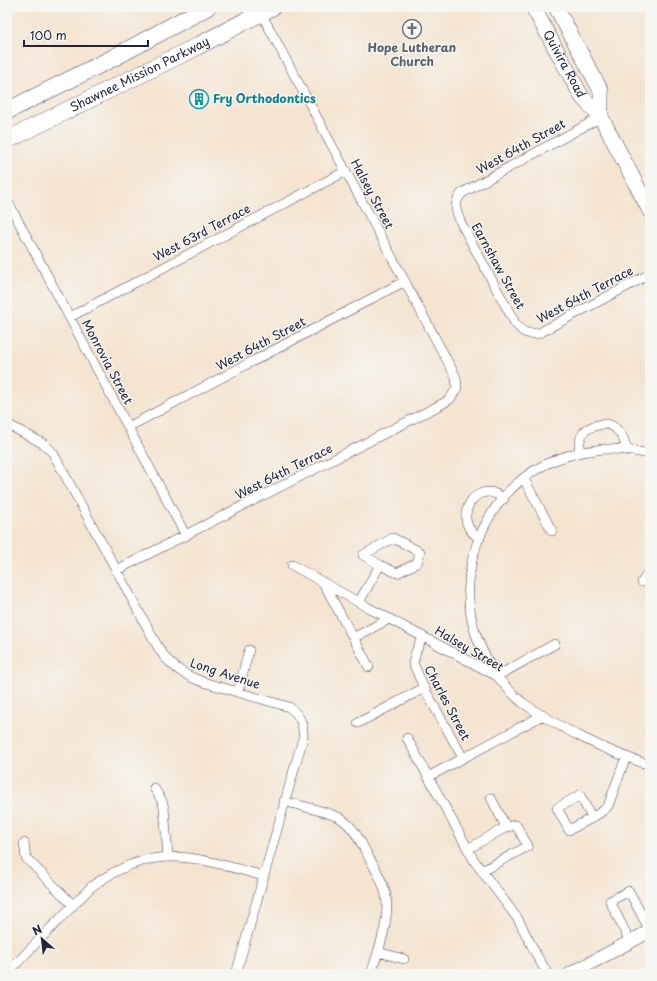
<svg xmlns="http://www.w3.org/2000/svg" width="657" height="981" viewBox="0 0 657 981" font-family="'Playpen Sans',sans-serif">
<rect width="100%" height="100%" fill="#f6f6f2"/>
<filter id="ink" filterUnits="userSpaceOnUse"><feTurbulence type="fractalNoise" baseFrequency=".025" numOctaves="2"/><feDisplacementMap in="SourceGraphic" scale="8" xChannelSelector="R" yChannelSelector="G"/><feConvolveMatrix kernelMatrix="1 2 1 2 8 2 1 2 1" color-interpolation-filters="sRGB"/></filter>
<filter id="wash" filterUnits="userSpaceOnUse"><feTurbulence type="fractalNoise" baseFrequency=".012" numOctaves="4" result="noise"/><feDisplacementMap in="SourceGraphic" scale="16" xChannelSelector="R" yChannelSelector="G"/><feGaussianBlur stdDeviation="0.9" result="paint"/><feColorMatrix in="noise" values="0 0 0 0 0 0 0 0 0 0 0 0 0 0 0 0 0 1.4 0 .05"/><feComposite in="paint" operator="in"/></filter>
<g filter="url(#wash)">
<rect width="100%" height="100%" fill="#f5e4d0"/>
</g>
<g filter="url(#ink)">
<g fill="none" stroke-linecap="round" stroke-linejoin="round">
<defs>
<path id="street" d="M601 117 462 193C453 205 455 209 461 223L515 323C522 332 526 335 539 333L650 274
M7 200 186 536
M70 317 346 171
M7 424 44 444 53 453 158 647C168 665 183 675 203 682L289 707C300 715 304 724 303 738L236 974
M128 427 405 281
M579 453C579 447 579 437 584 432 587 428 593 426 598 425 615 420 624 436 627 450
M524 479 552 531
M480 538C451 523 472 483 496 494 498 495 501 497 504 499
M292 565 367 607 497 676C505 686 513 695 523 703 558 727 609 753 650 765
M117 570 442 404 450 399 457 388 456 377 261 13
M323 582 369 667
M642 582 650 571
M359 602 380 565 397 573 417 563 420 552 393 538 363 555 380 565
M423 637 416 651 413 663 424 688 463 758
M353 638 389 619
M555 644 497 676C485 658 475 638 471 616 460 557 490 493 544 465 560 457 578 452 596 450 614 447 633 451 650 454
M238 692 249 650
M358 723 424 688
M407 738 475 862 518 919 538 958 548 974
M428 777 543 715
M154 788 162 801 164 808 168 857
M284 801C300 806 327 811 340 818 353 826 359 839 366 852 372 864 380 875 384 888 393 913 379 949 371 974
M592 818 569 830 557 808 580 795 592 818 604 810 608 806 626 757
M24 843 26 858 73 905
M468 849 506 827 491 798
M482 871 528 846 516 825 506 827
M630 942 610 901 629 891 650 931
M378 952 404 959
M7 973 91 887C154 841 195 857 263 876"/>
<path id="secondary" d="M570 974 650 931"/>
<g id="primary">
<path id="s1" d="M533 7 582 97 601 117 650 211"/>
<path d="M556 7 601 91V117"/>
</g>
<g id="highway">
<path d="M7 111 113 58 207 7"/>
<path id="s2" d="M7 140 196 47 272 7"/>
</g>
</defs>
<use href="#street" stroke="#423f51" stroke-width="10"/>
<use href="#secondary" stroke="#423f51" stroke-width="14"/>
<use href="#primary" stroke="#423f51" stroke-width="16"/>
<use href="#highway" stroke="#423f51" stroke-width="18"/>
<use href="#street" stroke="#fff" stroke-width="9"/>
<use href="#secondary" stroke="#fff" stroke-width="13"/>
<use href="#primary" stroke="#fff" stroke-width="15"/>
<use href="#highway" stroke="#fff" stroke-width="17"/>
</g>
</g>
<defs>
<symbol id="church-ring" viewBox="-11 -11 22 22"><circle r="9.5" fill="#f6f6f2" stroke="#6b7280" stroke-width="1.5"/><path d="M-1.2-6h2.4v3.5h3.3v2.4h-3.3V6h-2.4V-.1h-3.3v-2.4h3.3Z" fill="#6b7280"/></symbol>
<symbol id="building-ring" viewBox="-11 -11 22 22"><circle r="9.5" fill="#f6f6f2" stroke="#0f9aa8" stroke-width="1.5"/><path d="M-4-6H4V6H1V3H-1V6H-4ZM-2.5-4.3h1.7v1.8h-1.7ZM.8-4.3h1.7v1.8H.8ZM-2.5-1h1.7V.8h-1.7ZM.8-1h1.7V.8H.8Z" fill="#0f9aa8"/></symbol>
</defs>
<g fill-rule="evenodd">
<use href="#church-ring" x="401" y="18" width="22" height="22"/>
<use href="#building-ring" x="188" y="88" width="22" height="22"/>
</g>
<g text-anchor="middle" stroke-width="3" stroke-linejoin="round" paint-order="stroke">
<g font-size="12" font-weight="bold" fill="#5b616d" stroke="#f6f6f2">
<text x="412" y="52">Hope Lutheran<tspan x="412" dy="14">Church</tspan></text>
</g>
<g font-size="12" fill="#22223b" stroke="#f6f6f2">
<text dy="4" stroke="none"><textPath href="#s1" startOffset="65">Quivira Road</textPath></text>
<text dy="4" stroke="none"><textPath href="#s2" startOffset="148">Shawnee Mission Parkway</textPath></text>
<text transform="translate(521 147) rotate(-29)" y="4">West 64th Street</text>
<text transform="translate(372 194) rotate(62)" y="4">Halsey Street</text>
<text transform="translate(202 233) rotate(-28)" y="4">West 63rd Terrace</text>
<text transform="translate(498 266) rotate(61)" y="4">Earnshaw Street</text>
<text transform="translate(585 295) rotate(-28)" y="4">West 64th Terrace</text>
<text transform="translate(261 344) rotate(-28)" y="4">West 64th Street</text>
<text transform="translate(107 362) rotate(62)" y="4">Monrovia Street</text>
<text transform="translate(284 472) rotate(-27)" y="4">West 64th Terrace</text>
<text transform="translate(469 649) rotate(30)" y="4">Halsey Street</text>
<text transform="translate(225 674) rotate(18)" y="4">Long Avenue</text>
<text transform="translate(447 703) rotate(62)" y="4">Charles Street</text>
</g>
<g font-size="12" font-weight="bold" fill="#0d838f" stroke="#f6f6f2" text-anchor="start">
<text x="213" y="103">Fry Orthodontics</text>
</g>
</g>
<rect width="657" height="981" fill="none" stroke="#f6f6f2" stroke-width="24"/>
<g transform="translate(42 939) rotate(332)" stroke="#f6f6f2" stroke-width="3" paint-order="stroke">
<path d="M0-3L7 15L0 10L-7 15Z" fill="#22223b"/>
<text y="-6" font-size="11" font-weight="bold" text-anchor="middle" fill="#22223b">N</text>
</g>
<path d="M24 40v6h124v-6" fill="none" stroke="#22223b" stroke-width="2"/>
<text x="30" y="40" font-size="12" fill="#22223b" stroke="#f6f6f2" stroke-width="3" paint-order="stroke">100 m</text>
</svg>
